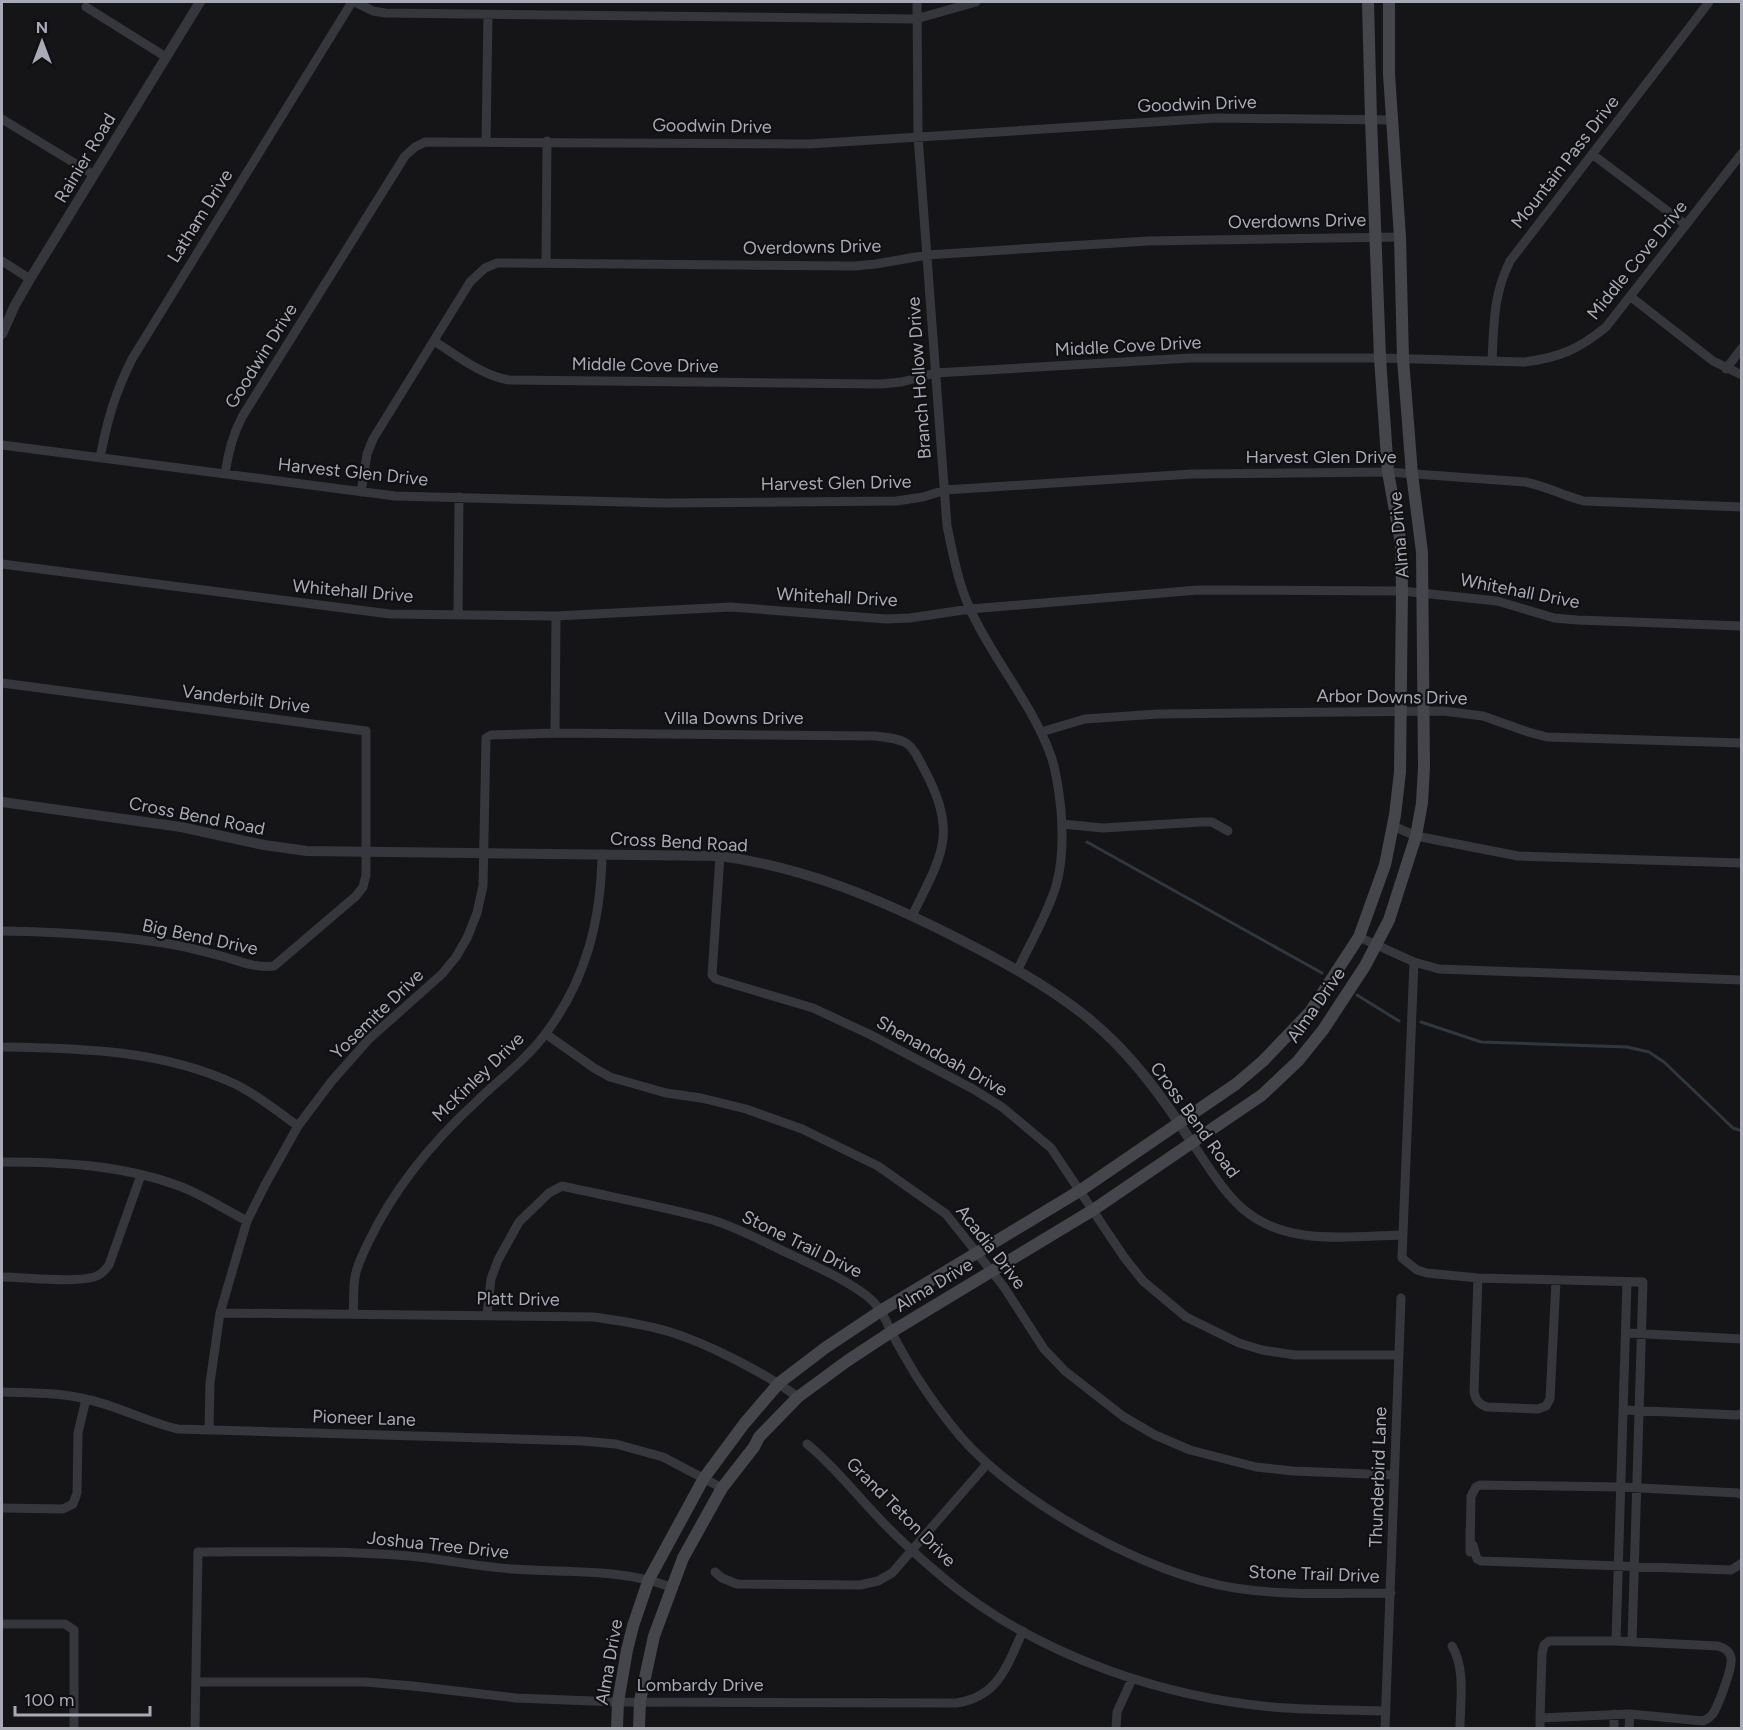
<svg xmlns="http://www.w3.org/2000/svg" width="1743" height="1730" viewBox="0 0 1743 1730" font-family="Figtree,sans-serif">
<rect width="100%" height="100%" fill="#151517"/>
<g fill="none" stroke-linecap="round" stroke-linejoin="round">
<path stroke="#2f373f" stroke-width="3" d="M1087 842 1322 973
M1357 995 1399 1021
M1421 1022 1481 1042 1627 1047 1649 1052 1664 1062 1733 1128 1742 1131"/>
<path stroke="#36373c" stroke-width="9" d="M355 2 373 11 385 13 916 19 976 2
M917 2 918 136 947 526C953 554 958 583 970 609 993 660 1032 703 1051 756 1057 773 1059 792 1061 810 1063 835 1063 862 1056 886 1047 915 1031 942 1018 969
M86 7 166 57
M2 119 94 175
M486 141 488 15
M1592 154 1686 225
M2 261 30 279
M546 263 547 141
M1631 297 1713 361 1742 375
M434 341C458 356 481 375 509 380L880 384 902 382 935 373 1191 358H1380L1524 362C1559 358 1579 349 1606 327L1742 153
M1492 361C1494 324 1493 295 1510 261L1709 2
M1726 369 1742 348
M2 445 395 496 664 503 896 501 923 497 945 490 1192 474 1388 472 1525 482C1546 486 1564 496 1584 501L1742 507
M100 458C107 421 115 393 132 359L352 2
M225 474C228 453 232 436 242 417L405 156 415 147 425 142 809 144 1216 118 1391 120
M361 492 367 454 373 439 470 282 485 268 497 263 855 266 876 264 927 255 1148 241 1400 237
M2 564 390 614 556 616 731 607 886 619 910 618 970 609 1198 590 1402 591 1497 601 1554 618 1577 620 1742 626
M458 614 459 497
M2 683 366 731V875L363 887 356 896 274 966C255 968 242 962 225 957 209 953 192 948 175 945 118 935 60 932 2 931
M1041 732 1085 719 1158 714 1443 711 1483 716 1528 732 1547 737 1742 743
M555 733 556 616
M1062 824 1103 828 1201 822H1212L1228 831
M1393 826 1416 836 1518 856 1742 863
M720 856 712 975 716 979 813 1008 871 1035 973 1089 1002 1107 1051 1148 1124 1257 1143 1281 1186 1317 1239 1343 1262 1350 1295 1355H1399
M1359 937 1414 962 1439 969 1742 980
M1414 962 1402 1258 1417 1270 1427 1273 1478 1278 1643 1282 1632 1642
M546 1034 594 1068 610 1077 666 1093 701 1098 746 1109 802 1129 878 1166 946 1214 1004 1287 1044 1349 1065 1371 1124 1417 1155 1435 1190 1450 1256 1467 1293 1471 1394 1475
M2 1047C81 1048 164 1050 237 1085 259 1096 278 1112 298 1126
M1192 1143C1208 1165 1222 1191 1243 1209 1287 1247 1349 1236 1402 1235
M2 1162C62 1162 125 1165 182 1187 204 1196 226 1210 247 1221
M2 1277C26 1277 72 1283 94 1277 101 1275 104 1271 109 1265L141 1175
M1478 1278 1474 1392C1476 1401 1479 1404 1487 1407L1538 1409 1546 1406 1550 1399 1556 1281
M220 1313 594 1317C619 1321 643 1324 667 1331 707 1343 763 1372 798 1397
M353 1314C354 1302 353 1289 355 1277 357 1265 363 1254 368 1243 394 1188 433 1141 478 1100 501 1078 527 1059 546 1033 586 980 601 920 602 854
M487 1315 491 1279 498 1260 519 1222 549 1193 562 1186C611 1197 661 1206 709 1219 738 1227 767 1244 794 1256 819 1268 845 1279 867 1296 880 1306 884 1317 891 1331 898 1346 907 1360 915 1374 929 1396 944 1417 961 1437 1018 1503 1148 1575 1235 1588 1286 1596 1339 1593 1391 1593
M1627 1333 1742 1339
M2 1392C31 1393 61 1392 90 1400 120 1407 147 1422 178 1429L583 1441 616 1444 663 1457 722 1488
M1624 1410 1737 1415 1742 1414
M209 1430 210 1383 220 1313 247 1221 265 1185 298 1126 331 1082 369 1039 442 974 456 957 467 938 477 913 483 886 486 738 491 735 555 733 875 736C911 740 910 742 926 773 959 835 940 858 912 916
M807 1444C833 1465 853 1491 876 1515 898 1539 922 1560 946 1580 1038 1656 1168 1700 1286 1708 1319 1710 1352 1710 1386 1711
M2 1508 63 1509 73 1504 77 1493 78 1433 86 1399
M1470 1529V1552L1471 1496 1476 1487 1480 1485 1621 1487 1738 1493 1742 1495
M1473 1545 1477 1559 1481 1561 1731 1570 1742 1563
M715 1572 722 1578 737 1584 860 1585 878 1581 892 1573 987 1464
M2 1624H65L74 1630V1728
M1616 1641 1627 1282
M1452 1646C1466 1669 1460 1703 1460 1728
M196 1682H365L413 1686 516 1698 618 1702 956 1703C999 1697 1007 1665 1023 1631
M1614 1714V1728
M1540 1718 1630 1714 1703 1721C1708 1719 1711 1717 1714 1712 1719 1703 1733 1667 1731 1658 1730 1651 1725 1648 1718 1646L1616 1641H1549L1544 1645 1542 1654 1540 1718V1728
M195 1728 198 1552C268 1552 339 1550 409 1556 444 1559 478 1567 513 1569 567 1573 620 1568 671 1587
M1116 1728 1117 1712 1132 1679
M1385 1728 1401 1298
M1629 1728 1630 1714"/>
<path stroke="#36373c" stroke-width="10" d="M2 334 15 305 30 279 200 2
M2 802 181 827 264 845 307 851 720 856C804 867 880 899 955 937 1002 961 1047 985 1088 1018 1130 1052 1163 1097 1192 1143"/>
<path stroke="#45464b" stroke-width="12" d="M617 1728 618 1702 627 1650 633 1626 649 1579 704 1478 744 1424 779 1383 825 1348 882 1310 1081 1190 1236 1084 1263 1061 1310 1012 1359 937 1385 865 1395 815 1400 772 1402 591 1401 544 1388 472 1380 358 1371 119 1368 2
M639 1728 640 1701 654 1636 683 1558 722 1488 754 1447 759 1437 798 1397 847 1361 891 1332 1093 1210 1262 1095 1298 1061 1323 1030 1365 966 1389 920 1416 836 1422 803 1424 767 1422 552 1412 474 1403 359 1400 237 1389 74V2"/>
</g>
<g text-anchor="middle" stroke-width="4.5" stroke-linejoin="round" paint-order="stroke">
<g font-size="18" fill="#a8abb6" stroke="#101012">
<text transform="translate(1197 104) rotate(-2)" y="6">Goodwin Drive</text>
<text transform="translate(712 126) rotate(1)" y="6">Goodwin Drive</text>
<text transform="translate(85 158) rotate(-59)" y="6">Rainier Road</text>
<text transform="translate(1565 162) rotate(-52)" y="6">Mountain Pass Drive</text>
<text transform="translate(200 216) rotate(-58)" y="6">Latham Drive</text>
<text transform="translate(1297 221) rotate(-1)" y="6">Overdowns Drive</text>
<text transform="translate(812 247) rotate(-1)" y="6">Overdowns Drive</text>
<text transform="translate(1637 260) rotate(-51)" y="6">Middle Cove Drive</text>
<text transform="translate(1128 346) rotate(-3)" y="6">Middle Cove Drive</text>
<text transform="translate(261 356) rotate(-58)" y="6">Goodwin Drive</text>
<text transform="translate(645 365) rotate(1)" y="6">Middle Cove Drive</text>
<text transform="translate(919 378) rotate(-94)" y="6">Branch Hollow Drive</text>
<text x="1321" y="463">Harvest Glen Drive</text>
<text transform="translate(353 472) rotate(6)" y="6">Harvest Glen Drive</text>
<text transform="translate(836 483) rotate(-1)" y="6">Harvest Glen Drive</text>
<text transform="translate(1399 535) rotate(-95)" y="6">Alma Drive</text>
<text transform="translate(353 591) rotate(5)" y="6">Whitehall Drive</text>
<text transform="translate(1520 591) rotate(11)" y="6">Whitehall Drive</text>
<text transform="translate(837 597) rotate(3)" y="6">Whitehall Drive</text>
<text transform="translate(1392 697) rotate(1)" y="6">Arbor Downs Drive</text>
<text transform="translate(246 699) rotate(7)" y="6">Vanderbilt Drive</text>
<text x="734" y="724">Villa Downs Drive</text>
<text transform="translate(197 816) rotate(11)" y="6">Cross Bend Road</text>
<text transform="translate(679 842) rotate(3)" y="6">Cross Bend Road</text>
<text transform="translate(200 937) rotate(12)" y="6">Big Bend Drive</text>
<text transform="translate(1316 1005) rotate(-55)" y="6">Alma Drive</text>
<text transform="translate(377 1014) rotate(-44)" y="6">Yosemite Drive</text>
<text transform="translate(942 1056) rotate(29)" y="6">Shenandoah Drive</text>
<text transform="translate(478 1077) rotate(-44)" y="6">McKinley Drive</text>
<text transform="translate(1195 1120) rotate(54)" y="6">Cross Bend Road</text>
<text transform="translate(802 1244) rotate(26)" y="6">Stone Trail Drive</text>
<text transform="translate(991 1247) rotate(52)" y="6">Acadia Drive</text>
<text transform="translate(934 1285) rotate(-31)" y="6">Alma Drive</text>
<text transform="translate(518 1299) rotate(1)" y="6">Platt Drive</text>
<text transform="translate(364 1418) rotate(2)" y="6">Pioneer Lane</text>
<text transform="translate(1378 1477) rotate(-88)" y="6">Thunderbird Lane</text>
<text transform="translate(901 1512) rotate(45)" y="6">Grand Teton Drive</text>
<text transform="translate(438 1545) rotate(6)" y="6">Joshua Tree Drive</text>
<text transform="translate(1314 1574) rotate(2)" y="6">Stone Trail Drive</text>
<text transform="translate(609 1662) rotate(-80)" y="6">Alma Drive</text>
<text x="700" y="1691">Lombardy Drive</text>
</g>
</g>
<rect width="1743" height="1730" fill="none" stroke="#a8abb6" stroke-width="6"/>
<g transform="translate(42 42)" stroke="#101012" stroke-width="4.5" paint-order="stroke">
<path d="M0-4.5L10 22L0 15L-10 22Z" fill="#a8abb6"/>
<text y="-9" font-size="16" font-weight="bold" text-anchor="middle" fill="#a8abb6">N</text>
</g>
<path d="M15 1706v9h135v-9" fill="none" stroke="#a8abb6" stroke-width="3"/>
<text x="24" y="1706" font-size="18" fill="#a8abb6" stroke="#101012" stroke-width="4.5" paint-order="stroke">100 m</text>
</svg>
